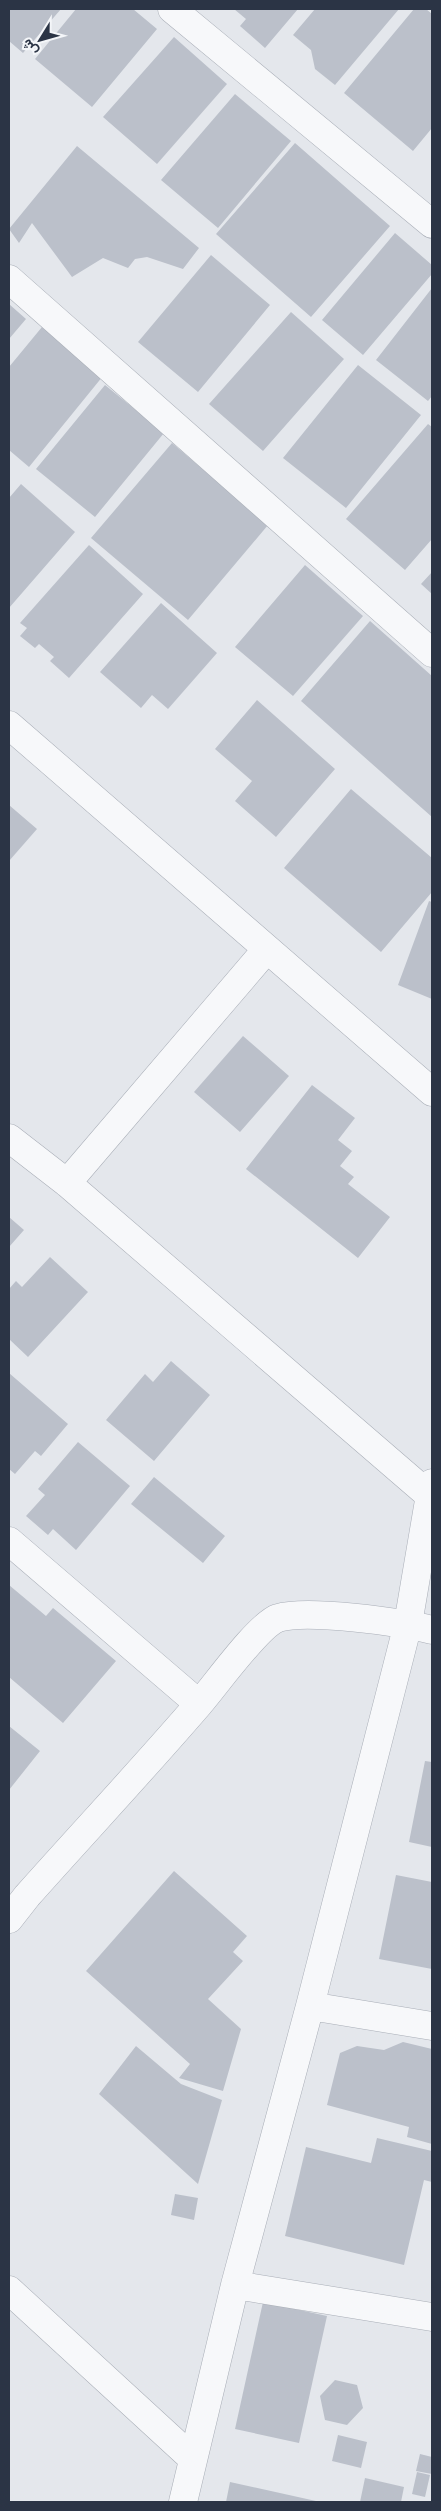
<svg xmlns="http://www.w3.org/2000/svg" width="441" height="2511" viewBox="0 0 441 2511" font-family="Ubuntu,Vazirmatn,sans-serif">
<rect width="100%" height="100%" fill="#e4e7ec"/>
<path fill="#bbc0ca" d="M9 9H61L23 53 9 41Z
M76 9H133L157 29 92 107 35 59Z
M234 9H298L265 48 240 26 246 19Z
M315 9H399L335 85 315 69 311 50 293 35Z
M414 9H426L432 14V128L413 151 344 93Z
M174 37 227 84 157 164 103 117Z
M235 94 291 141 218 228 161 180Z
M295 143 390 226 311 317 216 234Z
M77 146 199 248 183 269 147 257 135 259 128 268 103 258 72 277 32 223 19 243 9 229Z
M395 233 432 265V274L363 355 322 320Z
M211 255 270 305 198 392 138 342Z
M432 288V396L428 401 376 360Z
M9 304 26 319 9 339Z
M291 312 344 359 263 451 209 404Z
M42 327 103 376 29 467 9 450V367Z
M358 365 421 415 346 508 283 458Z
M105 385 164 433 95 517 36 469Z
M428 424 432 427V539L405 570 346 519Z
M172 443 268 525 188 620 91 538Z
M21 484 75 532 9 608V498Z
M89 545 143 594 69 678 50 661 54 657 39 644 35 648 20 636 27 628 20 623Z
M305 565 363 616 293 696 235 647Z
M432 572V594L421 584Z
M161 603 217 653 168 709 152 695 141 708 100 672Z
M370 621 432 676V817L301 701Z
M257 700 335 769 276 837 235 801 252 781 215 749Z
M351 789 432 858V892L381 952 284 868Z
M9 805 37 829 9 861Z
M429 901 432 902V999L398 985Z
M243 1036 289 1076 240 1132 194 1092Z
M312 1085 355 1118 338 1140 352 1151 340 1166 354 1177 348 1184 390 1217 358 1258 246 1169Z
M9 1217 24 1230 9 1247Z
M50 1257 88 1292 28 1357 9 1339V1289L16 1281 22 1287Z
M171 1361 210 1395 154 1461 106 1420 145 1374 153 1382Z
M9 1373 68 1424 41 1456 35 1451 15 1474 9 1469Z
M78 1442 130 1486 76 1550 53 1529 48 1535 26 1516 45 1495 38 1489Z
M154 1477 225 1536 203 1563 131 1504Z
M9 1585 46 1616 53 1608 116 1661 63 1723 9 1677Z
M9 1726 40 1751 9 1790Z
M425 1761 432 1762V1847L409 1842Z
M174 1871 247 1936 233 1952 243 1961 208 1999 241 2029 223 2091 179 2078 190 2064 86 1971Z
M396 1875 432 1882V1969L379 1959Z
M403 2042 432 2049V2144L407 2137 409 2127 327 2105 340 2053 357 2046 384 2050Z
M136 2046 181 2084 222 2100 198 2184 99 2094Z
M377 2138 432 2151V2182L424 2180 404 2265 285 2236 306 2147 371 2163Z
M175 2194 198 2198 194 2220 171 2215Z
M263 2302 327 2316 299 2443 235 2429Z
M335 2380 357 2385 363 2408 347 2425 325 2420 320 2396Z
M338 2435 367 2442 361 2468 332 2461Z
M420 2454 432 2457V2474L416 2471Z
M417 2472 430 2475 425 2497 412 2494Z
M365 2478 404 2487 401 2502H360Z
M230 2482 316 2501V2502H226Z"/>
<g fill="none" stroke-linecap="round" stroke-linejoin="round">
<defs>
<path id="minor" d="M172 9 432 224
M9 279 432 653
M9 725 432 1092
M9 1138 67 1183 430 1496
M67 1183 267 949
M9 1541 199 1704
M9 1919 27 1896C84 1832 143 1769 199 1704 215 1686 258 1625 278 1618 307 1609 401 1622 432 1630
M310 2006 432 2026
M235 2285 432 2317
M9 2290 193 2459
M183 2502 235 2285 310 2006 408 1624 432 1483"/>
</defs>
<use href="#minor" stroke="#a9aeb7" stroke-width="29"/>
<use href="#minor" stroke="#f7f8fa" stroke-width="28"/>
</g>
<rect width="441" height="2511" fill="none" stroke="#2b3445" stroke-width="20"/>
<g transform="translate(40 40) rotate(233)" stroke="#f4f6f9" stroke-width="4" paint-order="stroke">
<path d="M0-4L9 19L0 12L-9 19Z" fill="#2b3445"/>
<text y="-8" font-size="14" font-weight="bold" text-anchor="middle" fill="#2b3445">ش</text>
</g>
</svg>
